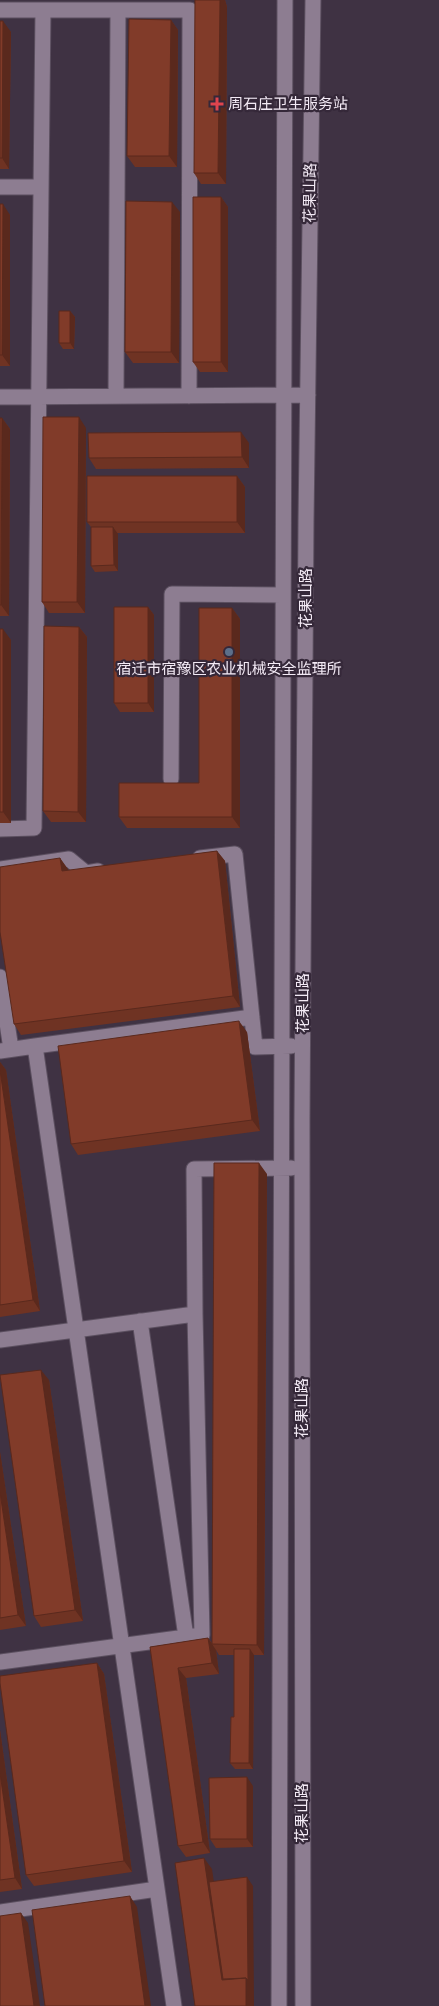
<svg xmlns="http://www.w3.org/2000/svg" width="439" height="2006" viewBox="0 0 439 2006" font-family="Karla,'Noto Sans SC',sans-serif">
<rect width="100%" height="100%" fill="#3f3243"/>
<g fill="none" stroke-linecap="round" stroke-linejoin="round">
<defs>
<path id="minor" d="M0 10H43L34 828 0 829
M43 10H118L116 396
M118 10H190L189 396
M0 187H40
M0 397 308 395
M171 779 172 594 283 595
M200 858 235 854 255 1047 291 1046
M0 869 69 859 86 873 98 871
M0 977 11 1049
M35 1046 252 1017
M0 1051 35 1046 174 2006
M0 1340 195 1314 194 1169 291 1168
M186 1637 202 1635 195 1314
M0 1662 186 1637 140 1321
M0 1912 157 1889
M279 2006 285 0
M303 2006 302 1120 306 522 313 0"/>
</defs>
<use href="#minor" stroke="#5b4f5f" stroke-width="17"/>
<use href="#minor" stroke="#8d7d91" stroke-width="15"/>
</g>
<path fill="#6f3323" d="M195 0H225L227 7 226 184H201L194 173Z
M171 20 178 30 177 167H135L127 156Z
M0 21 11 32 9 169H0Z
M221 197 228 207V372H200L193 362Z
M0 204 10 215V366H0Z
M180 212 179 363H133L125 352Z
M70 311 75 317 74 349H63L59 343Z
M0 418H2L10 429 9 616H0Z
M86 428 85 613H49L42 602Z
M249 443V468L96 469 89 458Z
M237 476 245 487V533H117L118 571 95 572 91 566V527L87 522Z
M148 607 154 615V712H120L114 703Z
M232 608 240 619V828H127L119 817 199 783Z
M79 627 87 637 86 822H51L43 811Z
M0 629 11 640V823H0Z
M217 851 225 861 240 1007 21 1035 14 1024 60 858 68 871Z
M247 1032 260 1131 78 1155 71 1144Z
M0 1062 6 1070 40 1311 0 1317Z
M267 1174 264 1655H254L253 1769H235L230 1763 234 1717V1655H219L216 1650 219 1674 186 1678 210 1853 186 1857 178 1846 150 1647 208 1638 212 1643Z
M49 1380 83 1621 41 1627 34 1616Z
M0 1452 26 1626 0 1630Z
M97 1663 104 1674 132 1872 34 1886 26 1875Z
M0 1730 22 1889 0 1892Z
M253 1786V1847L216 1848 210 1839Z"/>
<path fill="#5a291d" d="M220 0H225L227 7 226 184 218 173Z
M171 20 178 30 177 167 169 156Z
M3 21 11 32 9 169 2 158Z
M221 197 228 207V372L221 362Z
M172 202 180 212 179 363 171 352Z
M3 204 10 215V366L2 355Z
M70 311 75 317 74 349 70 343Z
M79 417 86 428 85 613 77 602Z
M2 418 10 429 9 616 1 605Z
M241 432 249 443V468L242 457Z
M237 476 245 487V533L237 522Z
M113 527 118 534V571L114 565Z
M148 607 154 615V712L148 703Z
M232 608 240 619V828L232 817Z
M79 627 87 637 86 822 78 812Z
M3 629 11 640V823L3 812Z
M217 851 225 861 240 1007 233 996Z
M60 858 68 869 69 882 62 871Z
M239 1021 247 1032 260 1131 252 1120Z
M0 1062 6 1070 40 1311 33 1300 0 1070Z
M259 1163 267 1174 264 1655 257 1645Z
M41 1370 49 1380 83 1621 75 1610Z
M0 1452 26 1626 18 1615 0 1492Z
M208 1638 216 1650 219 1674 212 1663Z
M250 1649 254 1655 253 1769 249 1763Z
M97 1663 104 1674 132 1872 124 1861Z
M178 1668 186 1678 210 1853 203 1842Z
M0 1730 22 1889 15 1878 0 1773Z
M247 1777 253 1786V1847L247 1839Z
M204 1858 212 1869 228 1981 222 1980Z
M247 1877 253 1886 254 2006H246Z
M130 1896 137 1907 151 2006H145Z
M21 1913 28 1923 40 2006H34Z"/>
<path fill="#813b29" stroke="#5a291d" d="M195 0H220L218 173H194Z
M129 19 171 20 169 156H127Z
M0 21H3L2 158H0Z
M193 197H221V362H193Z
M126 201 172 202 171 352H125Z
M0 204H3L2 355H0Z
M59 311H70V343H59Z
M43 417H79L77 602H42Z
M0 418H2L1 605H0Z
M241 432 242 457 89 458 88 433Z
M87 476H237V522H87Z
M91 527H113L114 565 91 566Z
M114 607H148V703H114Z
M199 608H232V817H119V783H199Z
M44 626 79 627 78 812 43 811Z
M0 629H3V812H0Z
M217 851 233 996 14 1024 0 932V867L60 858 62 871Z
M239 1021 252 1120 71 1144 58 1046Z
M0 1070 33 1300 0 1305Z
M214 1163H259L257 1645 212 1644Z
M41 1370 75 1610 34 1616 0 1375Z
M0 1492 18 1615 0 1618Z
M208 1638 212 1663 178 1668 203 1842 178 1846 150 1647Z
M234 1649H250L249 1763H230L231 1717H234Z
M97 1663 124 1861 26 1875 0 1683V1676Z
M0 1773 15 1878 0 1880Z
M247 1777V1839H210L209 1778Z
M204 1858 222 1980 246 1978V2006H195L175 1863Z
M247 1877 248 1980 246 1978 223 1979 209 1882Z
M130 1896 145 2006H45L32 1910Z
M21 1913 34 2006H0V1916Z"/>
<path fill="#e0444e" stroke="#352839" stroke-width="2" d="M214.5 96.5h5v5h5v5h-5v5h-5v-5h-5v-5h5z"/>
<circle fill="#5c6f8a" stroke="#352839" stroke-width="2" cx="229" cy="652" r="5"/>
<g text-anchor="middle" stroke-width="4.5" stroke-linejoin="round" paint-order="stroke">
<g font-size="15" fill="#f3eaf5" stroke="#352839" text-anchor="start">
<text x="228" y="109">周石庄卫生服务站</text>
<text x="229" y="674" text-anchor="middle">宿迁市宿豫区农业机械安全监理所</text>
</g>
<g font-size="15" fill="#f3eaf5" stroke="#352839">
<text transform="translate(310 193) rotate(-89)" y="5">花果山路</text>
<text transform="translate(306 598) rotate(-90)" y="5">花果山路</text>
<text transform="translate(303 1003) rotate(-90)" y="5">花果山路</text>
<text transform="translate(302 1408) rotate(-90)" y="5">花果山路</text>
<text transform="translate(302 1813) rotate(-90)" y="5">花果山路</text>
</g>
</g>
</svg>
